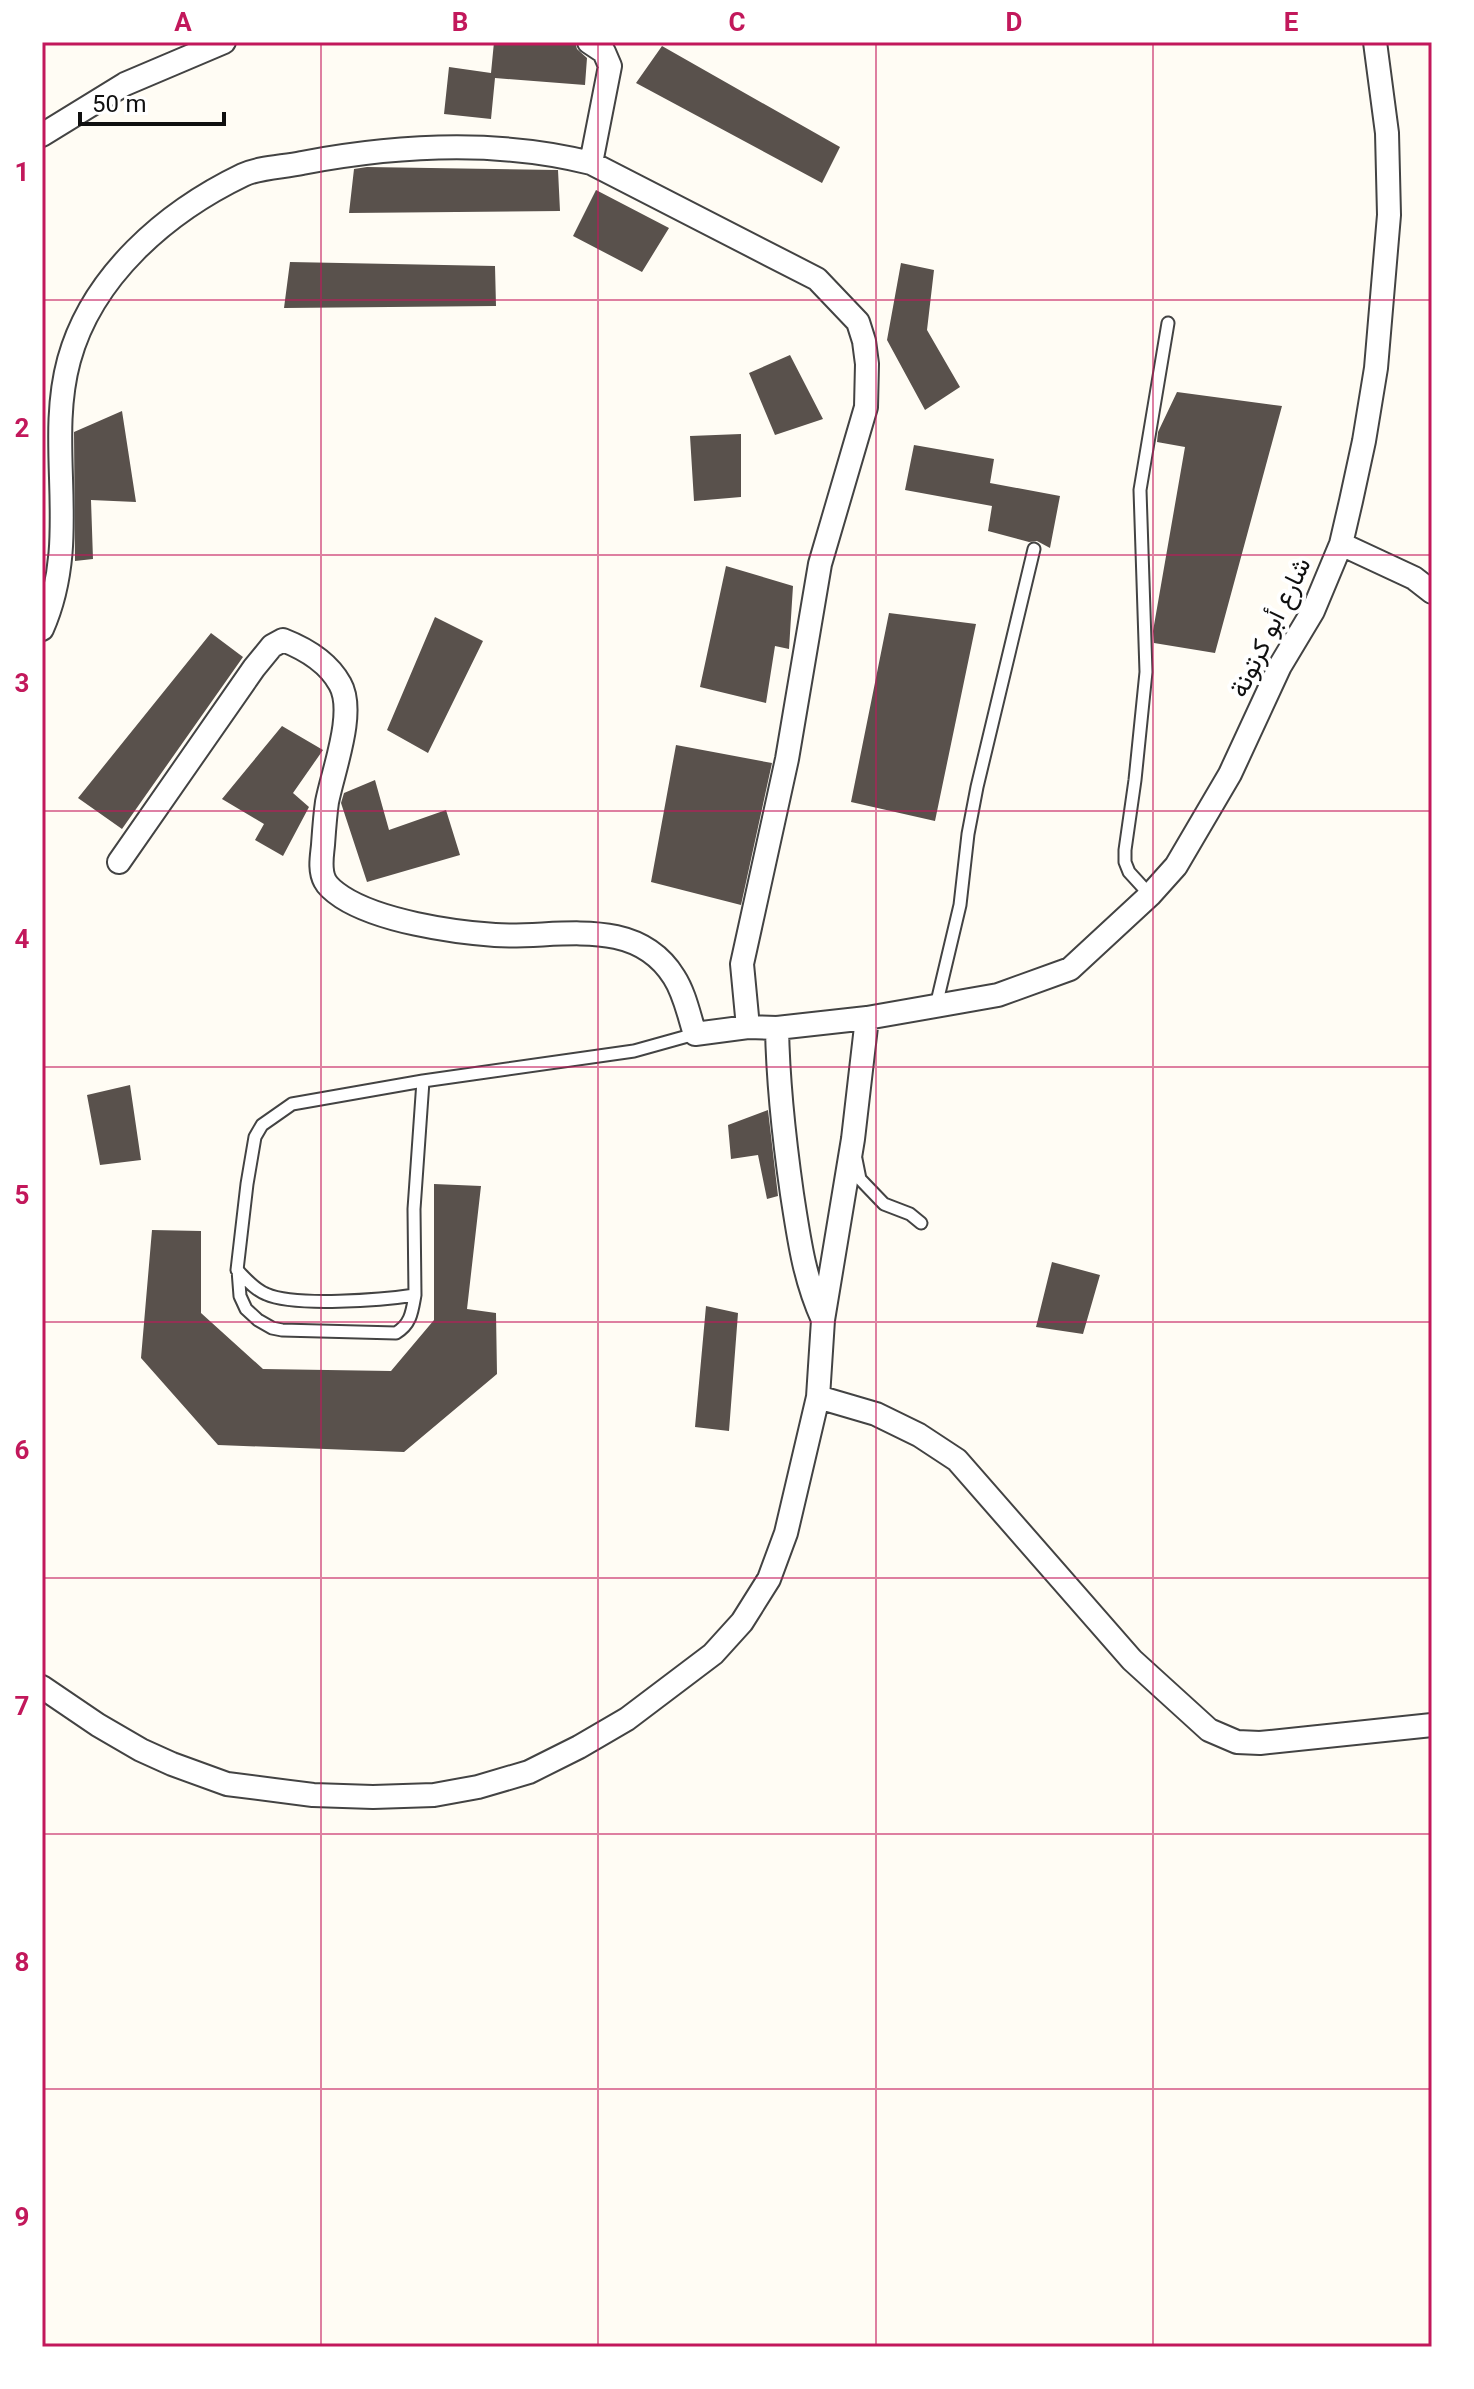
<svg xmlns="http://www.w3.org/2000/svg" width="1474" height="2389" viewBox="0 0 1474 2389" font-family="Georgia,Vazirmatn,serif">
<rect width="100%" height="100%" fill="#fffcf4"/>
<path fill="#59514c" d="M494 42H575L577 49 587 58 585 85 495 78 491 119 444 114 449 67 491 73Z
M662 46 840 147 822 183 636 83Z
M367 167 558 170 560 211 349 213 354 169Z
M596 190 669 228 642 272 573 236Z
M290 262 495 266 496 306 284 308Z
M901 263 934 270 927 330 960 387 925 410 887 340Z
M790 355 823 419 775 435 749 373Z
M1177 392 1282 406 1215 653 1154 643 1153 631 1185 447 1157 442 1158 432Z
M122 411 136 502 91 500 93 559 75 561 74 432Z
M741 434V497L694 501 690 436Z
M914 445 994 459 990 483 1060 496 1050 548 1037 541 1029 542 988 531 992 506 905 490Z
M726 566 793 586 789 649 775 646 766 703 700 687Z
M889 613 976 624 935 821 851 802Z
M435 617 483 641 428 753 387 730Z
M211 633 243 657 122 829 78 798Z
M282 726 323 750 293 793 309 807 283 856 255 840 264 824 222 799Z
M676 745 772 763 741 905 651 882Z
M375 780 389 830 446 810 460 855 367 882 341 803 344 793Z
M130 1085 141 1160 100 1165 87 1095Z
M768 1110 778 1196 767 1199 758 1155 731 1159 728 1125Z
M434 1184 481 1186 467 1309 496 1313 497 1374 404 1452 218 1445 141 1358 152 1230 201 1231V1313L263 1369 391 1371 434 1320Z
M1052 1262 1100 1275 1083 1334 1036 1327Z
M706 1306 738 1313 729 1431 695 1427Z"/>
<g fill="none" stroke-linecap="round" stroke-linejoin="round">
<defs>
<path id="service" d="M1150 895 1129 872 1125 862V850L1135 780 1146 672 1140 490 1168 323
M936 1006 960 905 968 834 977 787 1034 549
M423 1081 414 1209 415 1295C383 1300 294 1307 266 1294 254 1289 246 1279 237 1270L247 1184 255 1137 262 1125 292 1104 423 1081 634 1051 695 1034
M856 1159 860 1179 884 1204 910 1214 921 1223
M238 1270 240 1296 246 1309 258 1320 272 1328 282 1330 396 1333C411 1324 412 1312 415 1295"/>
<path id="minor" d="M589 42 604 52 610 66 591 163
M42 135 125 84 224 42
M1341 544 1414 578 1432 592
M42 629C82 539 45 448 69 360 92 276 166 212 243 175 260 167 284 167 302 163 397 145 496 139 591 163L817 279 858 322 864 341 867 364 866 407 820 564 787 759 742 964 748 1027
M119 862 254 668 272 646 283 640C306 649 328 662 340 684 356 712 333 771 327 802 325 816 324 831 323 845 322 856 319 870 325 881 328 887 336 893 342 897 379 921 451 932 495 935 556 939 635 914 674 977 685 994 689 1016 695 1034L748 1027 777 1028 867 1018 998 995 1070 969 1150 895 1176 866 1230 774 1280 666 1313 611 1341 544 1351 501 1364 441 1376 368 1389 215 1387 133 1375 42
M777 1028C778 1084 784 1138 792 1194 799 1239 804 1278 823 1320
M818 1397 876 1414 919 1435 957 1460 1132 1660 1209 1730 1237 1742 1260 1743 1432 1725
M42 1687 98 1725 141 1750 172 1764 227 1784 313 1795 373 1797 434 1795 478 1787 529 1772 579 1747 627 1719 713 1654 742 1622 769 1579 786 1533 818 1397 823 1320 853 1139 867 1018"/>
</defs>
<use href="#service" stroke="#434343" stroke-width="15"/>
<use href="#minor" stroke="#434343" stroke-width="26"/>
<use href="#service" stroke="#fff" stroke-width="11"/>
<use href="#minor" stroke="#fff" stroke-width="22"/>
</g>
<path fill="none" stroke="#c2185b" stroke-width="2" stroke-opacity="0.55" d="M321 42V2347M598 42V2347M876 42V2347M1153 42V2347M42 300H1432M42 555H1432M42 811H1432M42 1067H1432M42 1322H1432M42 1578H1432M42 1834H1432M42 2089H1432"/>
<g text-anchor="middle" stroke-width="8" stroke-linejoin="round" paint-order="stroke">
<g font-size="26" fill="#101010" stroke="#fff">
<text transform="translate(1270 627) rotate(-64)" y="9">شارع أبو كرتونة</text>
</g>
</g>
<rect width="1474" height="2389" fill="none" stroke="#ffffff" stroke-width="88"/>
<path d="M80 112v12h144v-12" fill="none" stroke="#101010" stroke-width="4"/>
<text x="92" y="112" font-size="24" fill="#101010" stroke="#ffffff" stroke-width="6" paint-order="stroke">50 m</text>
<rect x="44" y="44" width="1386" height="2301" fill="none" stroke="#c2185b" stroke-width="3"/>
<g font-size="26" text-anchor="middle" font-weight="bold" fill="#c2185b">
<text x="183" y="31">A</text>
<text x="460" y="31">B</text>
<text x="737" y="31">C</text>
<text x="1014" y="31">D</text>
<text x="1291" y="31">E</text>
<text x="22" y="181">1</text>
<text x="22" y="437">2</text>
<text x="22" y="692">3</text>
<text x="22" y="948">4</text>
<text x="22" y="1204">5</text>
<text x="22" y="1459">6</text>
<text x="22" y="1715">7</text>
<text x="22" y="1971">8</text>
<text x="22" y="2226">9</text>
</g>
</svg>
